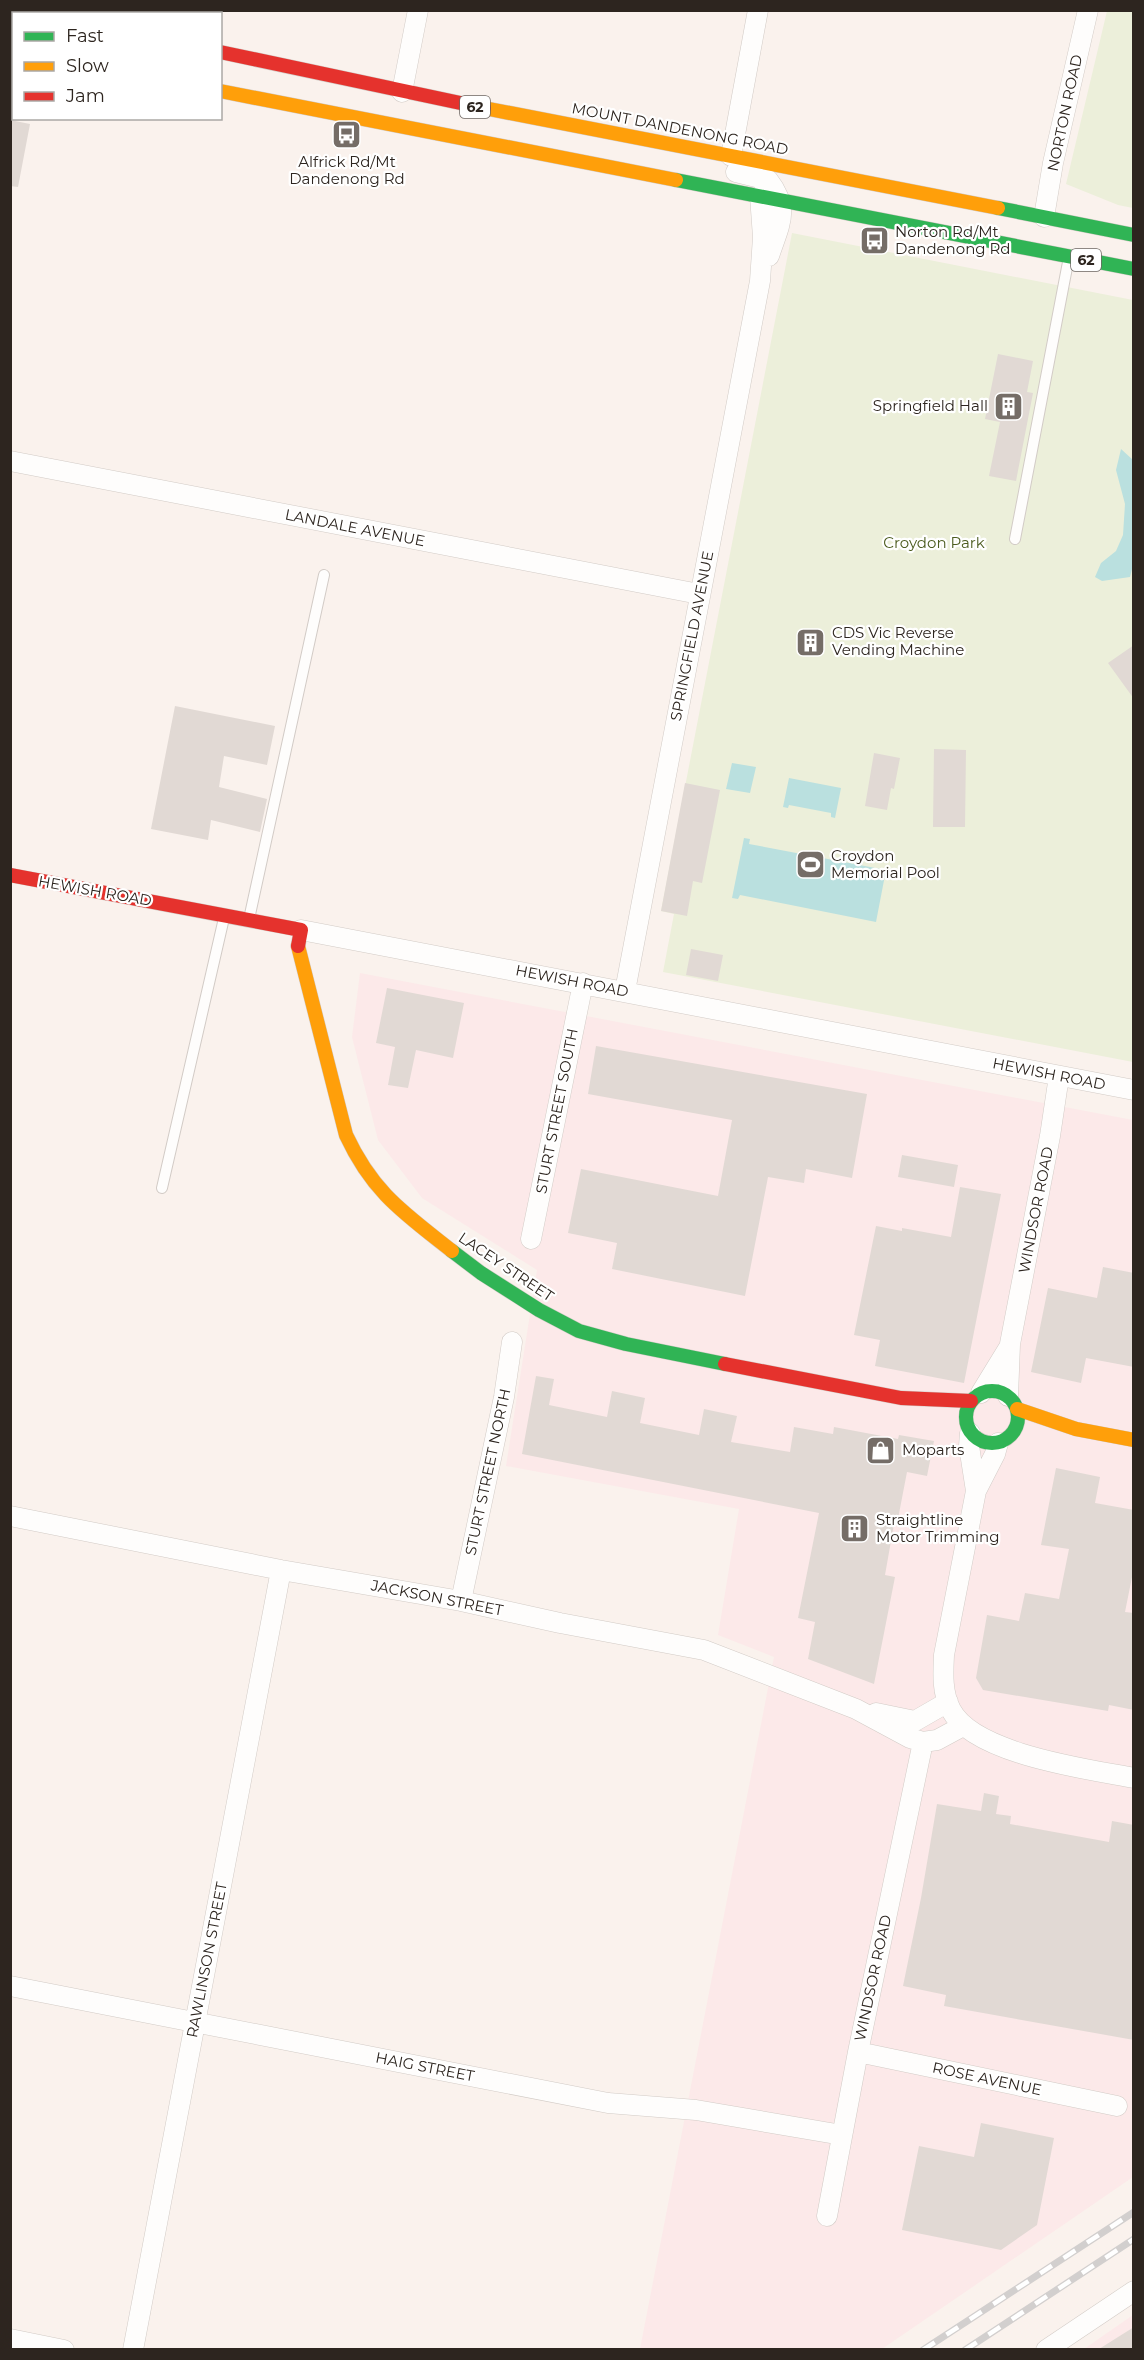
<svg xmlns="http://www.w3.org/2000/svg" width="1144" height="2360" viewBox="0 0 1144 2360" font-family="Montserrat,sans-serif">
<rect width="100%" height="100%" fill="#faf2ed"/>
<path fill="#fce9e9" d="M360 973 1133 1120V2177L882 2349H640L774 1657 718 1635 739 1509 506 1466 537 1270 422 1198 378 1140 352 1037Z
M1133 2315V2349H1084Z"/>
<path fill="#ecefda" d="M1107 11H1133V208L1118 205 1066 184Z
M792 233 1133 300V1062L663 972 674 914 661 911Z"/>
<path fill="#bae0df" d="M1121 449 1133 460V565L1130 577 1102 581 1095 577 1101 563 1116 551 1123 535 1125 504 1116 470Z
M732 763 756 767 750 793 726 789Z
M789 778 841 788 835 818 831 817V813L789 805 788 808 783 807Z
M744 838 750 839 749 844 886 870 876 922 740 895 738 899 732 898Z"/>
<path fill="#e1d9d4" d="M10 120 30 124 18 187 10 186Z
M998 354 1033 361 1027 392 1033 393 1016 481 989 476 1000 422 985 419Z
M1134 645V699L1108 663Z
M175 706 275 726 267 765 224 756 219 787 267 799 260 832 211 820 208 840 151 829Z
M934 749 966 750 965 827H933Z
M874 753 900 758 894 789 891 788 887 810 865 806Z
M685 783 720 790 702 883 693 881 687 916 661 911Z
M691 949 723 955 718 981 686 975Z
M387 988 464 1003 453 1058 416 1050 408 1088 388 1085 395 1047 376 1043Z
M596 1046 867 1094 852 1178 806 1169 804 1183 768 1177 745 1296 612 1269 617 1243 568 1233 581 1169 718 1196 732 1120 588 1094Z
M902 1155 958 1165 954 1187 898 1177Z
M960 1187 1001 1194 964 1383 875 1366 880 1340 854 1335 876 1226 902 1231V1228L951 1237Z
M1103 1267 1134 1273V1367L1086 1358 1081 1383 1031 1372 1048 1288 1097 1298Z
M536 1376 554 1379 549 1405 607 1417 612 1391 645 1398 640 1423 699 1435 704 1409 737 1416 731 1442 790 1452 794 1427 833 1434 834 1427 898 1439 899 1435 934 1441 927 1476 907 1472 897 1524H894L885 1575 895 1577 874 1684 808 1659 815 1622 798 1618 819 1513 522 1454Z
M1056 1468 1100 1477 1095 1503 1134 1510V1567L1125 1612 1134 1613V1710L1109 1705 1108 1711 983 1690 976 1678 987 1615 1019 1621 1025 1593 1059 1599 1069 1549 1041 1545Z
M984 1793 999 1796 996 1814 1011 1816 1010 1824 1109 1842 1112 1821 1134 1825V2040L944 2006 946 1995 903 1986 921 1898 937 1804 981 1811Z
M981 2123 1054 2138 1037 2225 1001 2250 902 2230 919 2146 974 2157Z
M1134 2327V2349H1099Z"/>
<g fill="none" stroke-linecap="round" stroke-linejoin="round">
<defs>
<path id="lane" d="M1015 539 1069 257
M249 919 324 575
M162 1188 224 918"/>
<path id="street" d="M402 92 418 10
M731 156 758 10
M736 172 768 180C791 209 779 225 769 256
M1044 217 1053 163 1088 10
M10 461 699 594
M301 930 1134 1090
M625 991 760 281 763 237 760 196
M531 1239 583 983
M981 1393 1008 1349
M1008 1396 1010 1344 1050 1136 1059 1076
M970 1433 969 1446 976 1491
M998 1443 995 1454 976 1491 944 1655C943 1674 942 1693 951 1710 974 1754 1087 1769 1134 1778
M10 1516 281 1570 461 1601 560 1623 704 1650 856 1709 910 1738 923 1742 937 1740 963 1726
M461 1601 504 1397 512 1342
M876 1713 915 1721 948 1702
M10 1986 608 2103 696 2110 842 2135
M858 2052 1117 2106
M827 2216 858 2052 923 1742
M10 2339 64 2350
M133 2350 281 1570
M1046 2350 1134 2291"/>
<path id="fast" d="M25 10 40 14
M676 180 1134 269
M998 208 1134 235
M452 1251 481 1273 539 1310 579 1331 626 1344 725 1364
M966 1417a26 26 0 1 1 52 0a26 26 0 1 1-52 0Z"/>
<path id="slow" d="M10 49 14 50
M220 91 676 180
M484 108 998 208
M298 946 346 1135C373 1193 404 1213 452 1251
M1017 1409 1076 1429 1134 1440"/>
<path id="jam" d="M220 52 484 108
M10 875 301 930 298 946
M725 1364 901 1398 971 1401"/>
</defs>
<use href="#lane" stroke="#d2cbc6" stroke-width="12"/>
<use href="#street" stroke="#d2cbc6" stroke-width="21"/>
<use href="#fast" stroke="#d2cbc6" stroke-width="15"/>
<use href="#slow" stroke="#d2cbc6" stroke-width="15"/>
<use href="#jam" stroke="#d2cbc6" stroke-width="15"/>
<use href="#lane" stroke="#fefdfc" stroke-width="10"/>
<use href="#street" stroke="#fefdfc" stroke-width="20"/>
<use href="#fast" stroke="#30b455" stroke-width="14"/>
<use href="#slow" stroke="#ff9f0a" stroke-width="14"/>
<use href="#jam" stroke="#e5322d" stroke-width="14"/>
<defs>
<path id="rail" d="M923 2350 1134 2212
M965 2350 1134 2239"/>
</defs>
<use href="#rail" stroke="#d2cfce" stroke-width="7"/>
<use href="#rail" stroke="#fff" stroke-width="4.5" stroke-dasharray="14" stroke-linecap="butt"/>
</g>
<defs>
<symbol id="bus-square" viewBox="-11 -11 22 22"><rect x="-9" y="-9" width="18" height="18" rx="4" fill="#756d67" stroke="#fff"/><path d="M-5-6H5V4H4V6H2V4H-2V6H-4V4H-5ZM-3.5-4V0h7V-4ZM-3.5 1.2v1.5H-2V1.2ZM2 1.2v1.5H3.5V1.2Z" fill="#fff"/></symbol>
<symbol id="building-square" viewBox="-11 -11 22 22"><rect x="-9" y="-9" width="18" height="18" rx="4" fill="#756d67" stroke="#fff"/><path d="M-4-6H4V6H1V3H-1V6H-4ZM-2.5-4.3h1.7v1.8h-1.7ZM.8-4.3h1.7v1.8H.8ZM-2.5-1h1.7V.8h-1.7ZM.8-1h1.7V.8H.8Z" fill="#fff"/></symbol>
<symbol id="stadium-square" viewBox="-11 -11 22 22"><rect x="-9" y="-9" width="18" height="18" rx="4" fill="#756d67" stroke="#fff"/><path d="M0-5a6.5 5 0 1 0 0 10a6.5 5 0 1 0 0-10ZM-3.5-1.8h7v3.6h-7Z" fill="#fff"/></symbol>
<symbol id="shop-square" viewBox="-11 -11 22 22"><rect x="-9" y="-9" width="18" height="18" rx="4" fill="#756d67" stroke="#fff"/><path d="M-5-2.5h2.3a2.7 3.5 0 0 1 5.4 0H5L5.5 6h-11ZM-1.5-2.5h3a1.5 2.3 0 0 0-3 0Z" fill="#fff"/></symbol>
</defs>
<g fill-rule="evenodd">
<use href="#bus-square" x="330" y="118" width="33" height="33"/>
<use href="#bus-square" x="858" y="224" width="33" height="33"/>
<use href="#building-square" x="992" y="390" width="33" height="33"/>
<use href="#building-square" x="794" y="626" width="33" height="33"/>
<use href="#stadium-square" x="794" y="848" width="33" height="33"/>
<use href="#shop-square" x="864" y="1434" width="33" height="33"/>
<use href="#building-square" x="838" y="1512" width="33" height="33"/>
</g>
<g text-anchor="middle" stroke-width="4.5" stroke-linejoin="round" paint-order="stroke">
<g fill="#fff" stroke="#6c6662" stroke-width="1.5">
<rect x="460" y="96" width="30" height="22" rx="4.5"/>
<rect x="1071" y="249" width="30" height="22" rx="4.5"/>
</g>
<g font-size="14" font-weight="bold" fill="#2d251f">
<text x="475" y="112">62</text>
<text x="1086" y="265">62</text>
</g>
<g font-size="15" fill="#2d251f" stroke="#fff">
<text transform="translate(1065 113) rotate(-78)" y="5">NORTON ROAD</text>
<text transform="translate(680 129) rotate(11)" y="5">MOUNT DANDENONG ROAD</text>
<text transform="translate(355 528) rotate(11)" y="5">LANDALE AVENUE</text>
<text transform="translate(692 636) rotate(-79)" y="5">SPRINGFIELD AVENUE</text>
<text transform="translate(95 891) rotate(10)" y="5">HEWISH ROAD</text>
<text transform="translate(572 981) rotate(11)" y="5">HEWISH ROAD</text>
<text transform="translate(1049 1074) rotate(11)" y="5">HEWISH ROAD</text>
<text transform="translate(557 1111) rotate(-79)" y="5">STURT STREET SOUTH</text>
<text transform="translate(1036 1210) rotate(-79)" y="5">WINDSOR ROAD</text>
<text transform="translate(506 1267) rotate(34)" y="5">LACEY STREET</text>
<text transform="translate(488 1472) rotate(-78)" y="5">STURT STREET NORTH</text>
<text transform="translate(437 1598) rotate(11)" y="5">JACKSON STREET</text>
<text transform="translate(207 1960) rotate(-79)" y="5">RAWLINSON STREET</text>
<text transform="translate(873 1978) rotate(-78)" y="5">WINDSOR ROAD</text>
<text transform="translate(425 2067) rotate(11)" y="5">HAIG STREET</text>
<text transform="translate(987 2079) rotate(12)" y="5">ROSE AVENUE</text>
</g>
<g font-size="15" fill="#2d251f" stroke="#fff" text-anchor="start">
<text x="347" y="167" text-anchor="middle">Alfrick Rd/Mt<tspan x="347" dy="17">Dandenong Rd</tspan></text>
<text x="895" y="237">Norton Rd/Mt<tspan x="895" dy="17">Dandenong Rd</tspan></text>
<text x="988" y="411" text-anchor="end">Springfield Hall</text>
<text x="832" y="638">CDS Vic Reverse<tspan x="832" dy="17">Vending Machine</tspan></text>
<text x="831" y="861">Croydon<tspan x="831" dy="17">Memorial Pool</tspan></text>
<text x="902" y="1455">Moparts</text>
<text x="876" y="1525">Straightline<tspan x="876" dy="17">Motor Trimming</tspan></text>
</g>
<g font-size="15" fill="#4c5c1f" stroke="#fff">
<text x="934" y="548">Croydon Park</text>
</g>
</g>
<rect width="1144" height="2360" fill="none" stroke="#2d251f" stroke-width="24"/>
<rect x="12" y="12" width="210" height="108" fill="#ffffff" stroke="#aba8a5" stroke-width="1.5"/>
<rect x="24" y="32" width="30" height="9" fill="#30b455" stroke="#aba8a5" stroke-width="1.5"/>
<text x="66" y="42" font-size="18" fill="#2d251f">Fast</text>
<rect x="24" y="62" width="30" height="9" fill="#ff9f0a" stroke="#aba8a5" stroke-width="1.5"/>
<text x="66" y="72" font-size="18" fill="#2d251f">Slow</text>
<rect x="24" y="92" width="30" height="9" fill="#e5322d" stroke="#aba8a5" stroke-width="1.5"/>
<text x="66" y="102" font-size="18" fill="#2d251f">Jam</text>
</svg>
